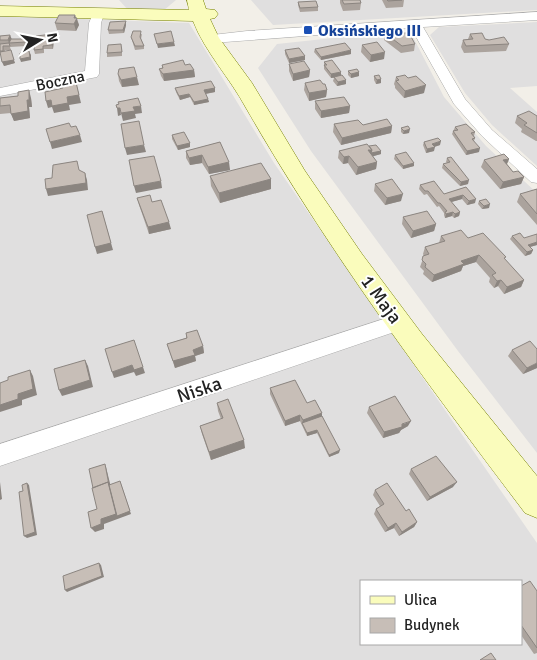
<svg xmlns="http://www.w3.org/2000/svg" width="537" height="660" viewBox="0 0 537 660" font-family="Signika,sans-serif">
<rect width="100%" height="100%" fill="#f2efe8"/>
<path fill="#e0dfdf" fill-rule="evenodd" d="M119 0H176L163 11H129Z
M251 0H537V10L273 25Z
M0 16 189 23 274 163 537 543V660H0ZM361 581H521V644H361Z
M537 22V86L510 88 537 112V166L492 125 465 93 430 35 439 27Z
M398 31 413 37 444 97 486 146 537 193V453L458 351 311 151 258 68 277 44Z"/>
<g fill="none" stroke-linecap="round" stroke-linejoin="round">
<defs>
<path id="street" d="M98 10 104 14 101 23 99 74 97 77 0 96V88L85 71 89 23 94 11Z
M537 12V20L423 27 465 99 492 130 537 169V183L531 182 482 136 454 104 411 28 212 43 205 39 212 35 247 31Z
M399 314 406 316 409 322 406 328 0 466V444Z"/>
<path id="secondary" d="M187 0H203L206 9 215 10 218 14 215 18 210 19 219 38 252 83 305 171 362 254 422 334 537 476V518L525 513C426 382 328 251 246 108 230 78 205 52 193 21L0 16V6L189 10Z"/>
</defs>
<use href="#street" stroke="#a9a9a9" stroke-width="1"/>
<use href="#secondary" stroke="#768101" stroke-width="1"/>
<use href="#street" fill="#fff" fill-rule="evenodd"/>
<use href="#secondary" fill="#fafcbc" fill-rule="evenodd"/>
</g>
<path fill="#aba39d" d="M340 0H360L361 3 360 10 343 11 340 3Z
M382 0H404L403 7 386 8Z
M298 2 318 7V11L300 12 298 5Z
M77 18 79 25 76 31 57 30 55 23Z
M126 21V25L124 33 109 34 108 30Z
M385 33 415 44 414 51 401 53 384 40Z
M53 34 54 38 53 49H44V53L35 54 34 50Z
M142 34 141 39 144 46V49L135 50 131 37Z
M470 34 485 39 509 44 506 51 464 53 461 47 463 40 468 39Z
M10 35 11 39H26L27 46 10 47 11 50H5V51L15 63 4 66 1 55H0V36Z
M362 45 384 59 370 62 361 52Z
M122 48V56L107 57V53Z
M315 49 351 54 321 60 314 52Z
M285 50 305 56V60L289 63 285 54Z
M324 62 341 75 346 84 337 86 333 81 334 78H331L324 69Z
M289 64 310 70 309 77 293 81 289 71Z
M162 65H185L194 70 195 77 164 81 161 76 159 69 162 68Z
M348 71 359 72V76L351 78 348 75Z
M118 74 139 85 122 87 119 81Z
M374 76 381 79V83L376 84 374 80Z
M396 77 408 78 424 93 404 98 395 88V86L394 84Z
M305 83 323 84 327 90 326 97 309 101 304 90Z
M175 88H215V92L206 94 209 102 194 105 190 97 180 100 176 92Z
M18 96 31 98 32 107H29L30 118 14 121 11 113 0 114V98Z
M315 101 350 106 349 113 321 118 315 109Z
M517 116H537V141H536L521 132 522 129 515 123Z
M334 124 392 126 391 133 341 145 333 132Z
M455 127 475 132 474 136 475 138 474 141 479 152 466 155 452 134Z
M401 128 409 133 403 134 401 132Z
M172 135 190 143V147L178 150 172 139Z
M220 142 230 170 209 174 202 163 190 165 186 158V151Z
M424 142 440 145 434 147V151L426 153 423 145Z
M369 146 381 151V154L373 156 377 162 376 169 356 175 348 163 343 164 338 158 339 151Z
M395 155 414 166 403 169 394 159Z
M447 158 468 184 460 186 442 168 443 164 447 163 446 162Z
M509 159 507 164 513 172 524 177 521 184 500 189 481 167 484 160Z
M210 176 271 179V189L220 203 211 186Z
M375 184 401 201 385 205 374 191Z
M420 185 444 194 466 187 475 203 467 205 462 199 451 202 460 212 459 216 454 218 452 216 445 218 444 215V213L439 206 437 207 427 194 424 195 419 189Z
M537 189V225L517 202 520 194Z
M137 198 152 202 171 229 149 234 139 205Z
M479 201 489 208 482 209 478 204Z
M403 217 436 224 434 231 411 238 402 224Z
M441 236 468 238 505 260 524 280 521 287 504 294 498 286 494 288 489 282 490 278 476 262 463 266 461 271 432 282 423 274 424 271 420 267 424 256 423 254 425 247 439 243Z
M512 236 524 238 537 245 530 247 533 250 531 254 525 256 510 239Z
M186 333 203 346 204 353 195 356 196 361 175 368 167 344 186 338Z
M512 350 537 368 523 374 508 356Z
M270 388 307 403 322 416 339 453 329 457 317 433 307 436 300 421 285 426 270 394Z
M217 403 245 448 211 460 202 434 200 426 221 419 218 411Z
M369 407 408 426 401 430 399 433 383 438 367 413Z
M411 469 453 487 427 501 409 474Z
M375 490 406 511 417 522 414 527 399 536 394 528 385 532 374 514 376 509 380 506 373 495Z
M521 586 537 591V653L534 654 521 635Z"/>
<path fill="#8b8580" d="M75 15 79 25 76 31 74 24V18Z
M126 21V25L124 33 123 30Z
M53 34 54 38 53 49 52 45Z
M10 35 13 42 9 43 8 40Z
M174 42 175 46 158 48 157 44Z
M351 50V54L321 60V57Z
M29 51 31 55V60L21 62 20 59Z
M385 52 384 59 370 62 371 55Z
M12 54 15 63 4 66 2 62Z
M305 56V60L289 63V59Z
M194 70 195 77 164 81 163 74Z
M310 70 309 77 293 81V74Z
M341 72V76L331 78V74Z
M359 72V76L351 78V74Z
M137 77 139 85 122 87 121 80Z
M75 78 81 103 69 105 70 110 54 113 52 107 48 108 46 101 67 97Z
M381 79V83L376 84 377 80Z
M346 80V84L337 86 338 82Z
M426 85 424 93 404 98 405 91Z
M215 88V92L204 94V90Z
M29 90 31 98 32 107H29L30 118 14 121 11 114 27 100Z
M327 90 326 97 309 101V93Z
M189 94 190 97 180 100 179 96Z
M208 99 209 102 194 105V102Z
M141 106 142 113 135 114 136 118 123 121 121 113 133 107Z
M350 106 349 113 321 118V111Z
M117 108H120L121 115 118 116Z
M392 126 391 133 341 145 342 138Z
M410 129 409 133 403 134 404 131Z
M80 135 82 142 52 149 50 142Z
M441 141 440 145 431 148 432 144Z
M190 143V147L178 150 177 146Z
M144 145 146 152 127 155 125 148Z
M435 147 434 151 426 153 427 149Z
M480 148 479 152 466 155 467 151Z
M368 150H372L381 151V154L367 158Z
M202 155V163L190 165 189 158Z
M349 156 348 163 343 164 344 157Z
M509 159 506 166 503 160Z
M229 162 230 170 209 174 208 167Z
M377 162 376 169 356 175 358 167Z
M414 163V166L403 169V166Z
M85 173 87 180 88 190 48 196 46 189Z
M524 177 521 184 500 189 503 182Z
M271 179V189L220 203 219 193Z
M469 180 468 184 460 186 461 182Z
M161 181 162 188 136 193 134 186Z
M403 194 401 201 385 205 387 198Z
M463 195 462 199 448 203 449 199Z
M476 199 475 203 467 205 469 201Z
M490 204 489 208 482 209 484 206Z
M102 211 113 250 97 254 95 247Z
M453 212 452 216 445 218 446 214Z
M460 212 459 216 454 218 455 214Z
M169 222 171 229 149 234 148 227Z
M436 224 434 231 411 238 413 231Z
M537 242V245L526 248 528 245Z
M533 250 531 254 525 256 527 252Z
M479 255 476 262 463 266 461 271 432 282 434 275 461 261Z
M501 280 498 286 494 288 497 281Z
M524 280 521 287 504 294 507 287Z
M203 346 204 353 195 356 196 361 175 368 173 361 193 350Z
M85 360 88 366 93 387 62 396 59 390Z
M537 363V368L523 374 527 368Z
M132 365 143 367 145 373 136 376 134 372 114 378 112 372Z
M30 370 33 376 37 395 22 400V405L0 412V405L18 394Z
M322 413V419L302 423 303 420Z
M300 415V421L285 426V421Z
M411 421 408 426 401 430 399 433 383 438 384 432Z
M317 430V433L307 436V433Z
M244 440 245 448 211 460 209 452Z
M340 450 339 453 329 457V455Z
M105 464 106 467 118 516 120 481 131 514 104 524V529L95 532 91 528 101 519 109 488Z
M0 482 2 499 0 500Z
M457 482 453 487 427 501 430 497Z
M27 483 29 485 37 535 27 538 24 536Z
M417 522 414 527 399 536 402 532Z
M396 523 394 528 385 532 388 528Z
M99 563 101 565 104 577 67 592 65 590Z"/>
<path fill="#c7beb7" stroke="#8b8580" d="M342 0H360L361 3 344 4Z
M387 0H402L388 1Z
M316 1 318 7 300 8 298 2Z
M59 15H75L74 18H77L74 24 55 23Z
M126 21 123 30H108L110 22Z
M133 31H141L140 37 144 46H135L131 37Z
M171 31 174 42 157 44 154 34Z
M385 33H409L415 44 402 46Z
M482 33 485 39 489 40 504 37 509 44 466 46 463 40 473 39 470 34Z
M53 34 52 45 43 46V49L34 50 36 36Z
M10 35 8 40H0V36Z
M11 39H26V42L9 43Z
M377 42 385 52 371 55 362 45Z
M9 43 10 46H3V51H0V44Z
M345 43 351 50 321 57 315 49Z
M121 44 122 52 107 53 108 45Z
M299 48 305 56 289 59 285 50Z
M11 50 14 60 2 62 0 52Z
M29 51 30 57 20 59V53Z
M183 60 185 65 190 64 194 70 163 74 159 69 163 68 162 65Z
M332 60 341 72 331 74 324 65H327L324 62Z
M304 61 310 70 293 74 289 64Z
M134 67 137 77 121 80 118 74 119 69Z
M357 69 359 72 351 74 348 71Z
M342 75 346 80 338 82 334 77Z
M379 75 381 79 377 80 374 76Z
M405 75 408 78 416 76 426 85 405 91 396 81 399 80 396 77Z
M75 78 79 95 67 97 68 103 52 106 51 100 46 101 45 92 63 88 62 80Z
M320 80 323 84H325L327 90 309 93 305 83Z
M211 81 215 88 204 90 208 99 194 102 189 94 179 96 175 88Z
M29 90V100H27L28 111 11 114 10 105 0 106V98L18 96V92Z
M344 97 350 106 321 111 315 101Z
M138 98 141 106 133 107 135 111 121 113 120 108H117L116 105 119 104 118 102Z
M529 111 537 116V133L524 125 527 123 517 116Z
M387 119 392 126 342 138 334 124 358 120 363 125Z
M139 121 144 145 125 148 121 124Z
M69 123 71 127 76 126 80 135 50 142 46 129Z
M466 124 475 132 471 133 475 138 472 139 480 148 467 151 453 131 458 130 455 127Z
M408 126 410 129 404 131 401 128Z
M184 132 190 143 177 146 172 135Z
M438 138 441 141 432 144 435 147 427 149 424 142Z
M220 142 229 162 208 167 202 155 189 158 186 151Z
M367 144 372 150H368L377 162 358 167 349 156 344 157 339 151Z
M376 145 381 151 371 153 372 150 369 146Z
M406 152 414 163 403 166 395 155Z
M504 154 509 159 503 160 509 167 513 172 518 171 524 177 503 182 484 160Z
M154 156 161 181 134 186 129 160Z
M451 157 469 180 461 182 443 164 450 162 447 158Z
M77 161 79 170 85 173 86 183 46 189 45 179 52 178 53 165Z
M261 163 271 179 219 193 210 176Z
M392 179 403 194 387 198 375 184Z
M434 181 444 194 466 187 476 199 469 201 463 195 449 199 460 212 455 214 453 212 446 214 445 212 447 211 440 203H438L428 191H425L420 185Z
M537 189V214L520 194Z
M150 195 152 202 161 200 169 222 148 227 137 198Z
M486 199 490 204 484 206 479 201Z
M102 211 111 243 95 247 87 215Z
M427 211 436 224 413 231 403 217Z
M461 230 468 238 483 233 506 257 504 258 524 280 507 287 501 280 497 281 492 275 496 273 479 255 461 261 464 264 434 275 425 267 426 264 422 260 423 256 429 254 425 247 445 241 441 236Z
M520 233 524 238 537 234V242L528 245 533 250 527 252 512 236Z
M197 330 203 346 193 350 195 355 173 361 167 344 187 338 186 333Z
M134 340 143 367 134 370 132 365 112 372 105 349Z
M530 341 537 349V363L527 368 512 350Z
M85 360 90 380 59 390 54 369Z
M30 370 33 389 18 394V399L0 405V383L8 380V377Z
M295 380 307 403 315 400 322 413 303 420 300 415 285 421 270 388Z
M395 396 411 421 402 424V427L384 432 369 407Z
M228 399 244 440 209 452 200 426 223 418 217 403Z
M322 416 340 450 329 455 317 430 307 433 302 423Z
M436 456 457 482 430 497 411 469Z
M105 464 109 485 108 482 93 488 89 469Z
M120 481 130 511 117 516 109 485Z
M108 482 116 514 101 519V524L91 528 88 512 97 509 92 488Z
M27 483 35 532 24 536 19 492 23 491 22 485Z
M387 483 406 511 409 509 417 522 402 532 396 523 388 528 376 509 384 504 375 490Z
M99 563 102 576 65 590 63 576Z
M530 581 537 591V648L521 625V586Z
M491 653 496 660H480Z"/>
<rect fill="#1a4fb4" stroke="#fff" stroke-width="2" x="303" y="25" width="10" height="10" rx="2.5"/>
<g text-anchor="middle" stroke-width="4" stroke-linejoin="round" paint-order="stroke">
<g font-size="16" font-weight="bold" fill="#164399" stroke="#fff" text-anchor="start">
<text x="318" y="36">Oksińskiego III</text>
</g>
<g font-size="16" fill="#222" stroke="#fff">
<text transform="translate(60 80) rotate(-12)" y="6">Boczna</text>
</g>
<g font-size="19" fill="#222" stroke="#fff">
<text transform="translate(382 299) rotate(54)" y="7">1 Maja</text>
<text transform="translate(199 389) rotate(-18)" y="7">Niska</text>
</g>
</g>
<rect x="360" y="580" width="162" height="65" fill="#ffffff" stroke="#a7a7a7"/>
<rect x="370" y="596" width="25" height="8" fill="#fafcbc" stroke="#a7a7a7"/>
<text x="404" y="605" font-size="15" fill="#222222">Ulica</text>
<rect x="370" y="618" width="25" height="15" fill="#c7beb7" stroke="#a7a7a7"/>
<text x="404" y="630" font-size="15" fill="#222222">Budynek</text>
<g transform="translate(40 40) rotate(80)" stroke="#ffffff" stroke-width="4" paint-order="stroke">
<path d="M0-4L9 19L0 12L-9 19Z" fill="#222222"/>
<text y="-8" font-size="14" font-weight="bold" text-anchor="middle" fill="#222222">N</text>
</g>
</svg>
